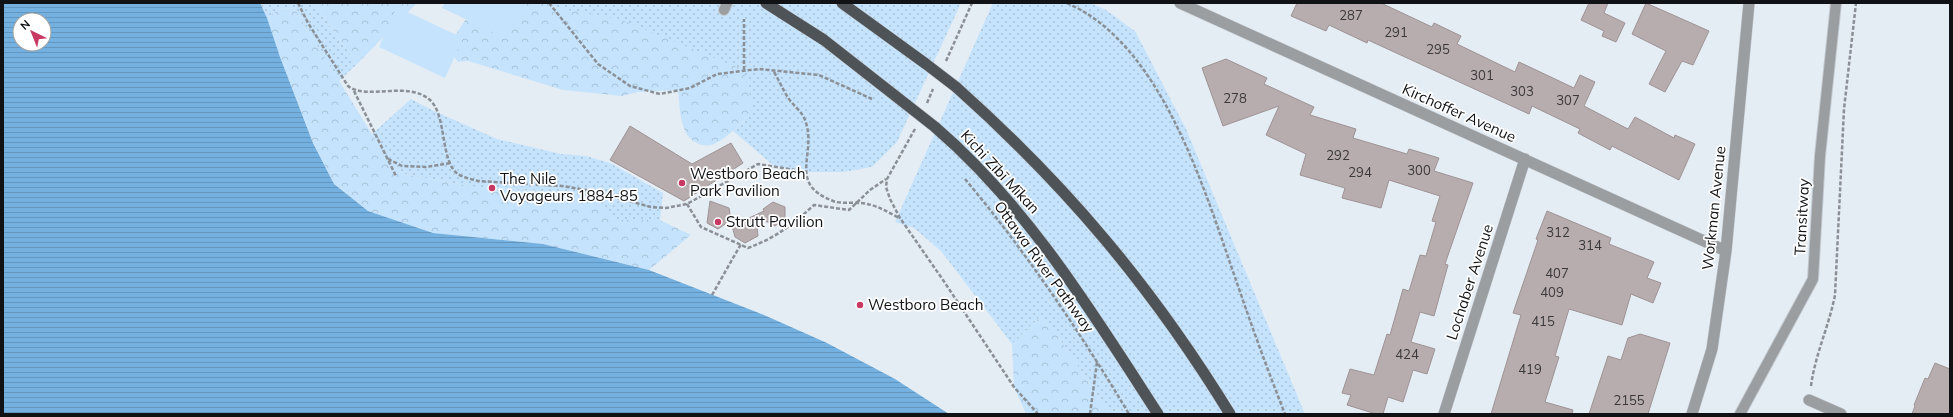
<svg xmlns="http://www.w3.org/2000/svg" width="1953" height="417" viewBox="0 0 1953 417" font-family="Mulish,sans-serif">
<defs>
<pattern id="grass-dots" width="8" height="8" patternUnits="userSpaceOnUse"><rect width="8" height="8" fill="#c5e3fc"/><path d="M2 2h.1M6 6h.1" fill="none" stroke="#a8c2d7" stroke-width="1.8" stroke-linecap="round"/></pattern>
<pattern id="forest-crowns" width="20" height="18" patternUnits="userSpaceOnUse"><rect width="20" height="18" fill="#c5e3fc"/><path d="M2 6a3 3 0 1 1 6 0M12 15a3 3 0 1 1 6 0" fill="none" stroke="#a8c2d7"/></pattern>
<pattern id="water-rules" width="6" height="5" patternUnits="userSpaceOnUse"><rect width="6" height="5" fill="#74b1e0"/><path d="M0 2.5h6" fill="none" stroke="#6397bf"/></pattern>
</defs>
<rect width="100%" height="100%" fill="#e5edf4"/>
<path fill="url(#grass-dots)" d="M260 3H314L357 64 339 81 294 8 280 9 267 18Z
M547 3H961L897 142 872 167 843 172H805L773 165 733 131 745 120Z
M993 3H1091L1106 10 1135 31 1186 129 1305 414H1110L1055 332 1040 317 1012 344 941 251 914 228 895 222Z
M411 99 432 110 497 139 561 154 586 156 610 163 663 193 660 220H613L601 202 542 191 481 188 404 174 383 152 372 134Z"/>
<path fill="url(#forest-crowns)" d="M314 3H417L357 64Z
M476 3H547L555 8 619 19 744 70C745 79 753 101 751 109 749 119 721 143 711 145 703 147 694 143 689 137 679 125 680 104 678 90L638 92 622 96 563 90 468 61 458 62 447 48Z
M294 8 383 152 404 174 481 188 542 191 602 202 613 220H660L691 235 649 270 543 244 433 233 368 211 334 184 313 142 280 57 267 18 280 9Z
M1040 317 1055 332 1110 414H1026L1014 387 1012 344Z"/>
<path fill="#c5e3fc" d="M445 3H524L508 39 442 8Z
M397 7 463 38 445 78 379 47Z"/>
<path fill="url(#water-rules)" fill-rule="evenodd" d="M3 3H260L267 18 280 57 313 143 334 184 368 211 433 233 543 244 649 270 764 315 827 343 895 379 949 414H3ZM20 20H44V44H20Z"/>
<path fill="#b7acae" stroke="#9e9395" d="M1297 3H1381L1432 27 1434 23 1461 36 1457 44 1515 72 1519 62 1574 88 1580 75 1595 82 1584 106 1628 129 1635 117 1674 138 1675 135 1695 144 1679 180 1612 146 1610 150 1578 133 1580 129 1532 106 1529 114 1368 40 1367 43 1329 25 1326 31 1291 16Z
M1589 3H1608L1604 13 1625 23 1616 42 1602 36 1604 31 1581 20Z
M1646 3 1709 31 1693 65 1682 61 1665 92 1649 84 1666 51 1632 34Z
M1226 59 1267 78 1264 84 1314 107 1310 115 1356 129 1353 138 1407 154 1409 149 1439 158 1434 171 1473 183 1445 264 1448 265 1434 316 1420 312 1411 342 1435 349 1427 374 1413 370 1403 402 1388 397 1383 414H1376L1347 405 1351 395 1342 393 1350 369 1374 375 1387 334 1390 335 1403 289 1409 291 1420 255 1426 256 1436 222 1432 221 1440 196 1389 180 1381 208 1342 198 1345 188 1300 175 1306 154 1266 135 1279 106 1223 126 1202 68Z
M630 126 692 164 731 143 743 163 684 201 610 160Z
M710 201 729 208 731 220 718 229 707 223Z
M773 202 785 207V219L775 226 756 216 758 236 745 243 735 237 732 226 764 211 763 209Z
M1547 211 1611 238 1609 244 1654 262 1647 278 1661 283 1653 303 1631 294 1622 325 1569 309 1555 356 1559 357 1545 402 1573 410 1572 414H1491L1521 315 1513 313 1538 240 1536 239Z
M1640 334 1670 343 1648 414H1589L1608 356 1621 360 1628 338Z
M1935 363 1950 369V414H1912L1915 406 1914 405 1925 378 1928 379Z"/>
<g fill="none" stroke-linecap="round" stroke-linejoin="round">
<defs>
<path id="service" d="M724 10 727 3
M1740 414 1813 279 1820 156 1836 3"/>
<path id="minor" d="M1180 3 1726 251
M1809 400 1841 414
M1444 414 1525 159
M1692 414 1712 349 1726 251 1749 3"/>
<path id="trunk" d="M766 3 824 40 907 105
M842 3 926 64
M956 87C1067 186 1152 287 1230 414
M935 127C1028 207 1092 312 1158 414"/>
</defs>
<use href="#service" stroke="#c3cad0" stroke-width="12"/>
<use href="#minor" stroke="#c3cad0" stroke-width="12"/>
<use href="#trunk" stroke="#c3cad0" stroke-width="12"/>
<path stroke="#8a9095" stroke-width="2.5" stroke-dasharray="4 2" stroke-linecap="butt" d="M298 3 308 23 348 86C367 101 408 80 430 100 447 115 440 162 458 174 464 178 471 179 478 181L562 186 592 191 651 207 666 208 687 204 758 164 795 170
M549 3 598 64 630 86 660 94 690 88 717 74 759 69 819 75 872 99
M1067 3C1163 45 1205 192 1237 283 1252 327 1268 371 1285 414
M946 61 972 3
M744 70V19
M774 72C779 80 782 88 787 96 792 105 802 111 805 120 818 154 786 183 833 201 840 204 852 202 860 203 875 204 886 211 899 218
M354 91 396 176
M927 103 933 89
M915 129 887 179 886 187 890 199 900 218 943 280 1014 387 1038 414
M388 159 402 166 426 167 451 163
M965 179C1026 252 1080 332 1129 414
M687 204 701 227 748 248C777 237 792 225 814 205L849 210 870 190 886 179
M712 295 741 244
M1811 386C1815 355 1829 326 1835 295L1844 109 1856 3
M1090 414 1097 362"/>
<use href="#service" stroke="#9b9ea1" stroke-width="10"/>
<use href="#minor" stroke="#9b9ea1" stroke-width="11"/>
<use href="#trunk" stroke="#4e5358" stroke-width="11"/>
<defs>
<path id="trunk-bridge" d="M926 64 956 87
M907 105 935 127"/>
</defs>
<use href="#trunk-bridge" stroke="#c3cad0" stroke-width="12" stroke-linecap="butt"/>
<use href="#trunk-bridge" stroke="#4e5358" stroke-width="11"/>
</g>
<g fill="#c73963" stroke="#fff" stroke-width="1.5">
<circle cx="682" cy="183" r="4"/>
<circle cx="492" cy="188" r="4"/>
<circle cx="718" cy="222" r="4"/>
<circle cx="860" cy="305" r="4"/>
</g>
<g text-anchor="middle" stroke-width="3.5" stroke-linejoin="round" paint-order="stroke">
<g font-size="13" fill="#3a383b">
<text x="1351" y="20">287</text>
<text x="1396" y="37">291</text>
<text x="1438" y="54">295</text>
<text x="1482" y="80">301</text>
<text x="1522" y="96">303</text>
<text x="1235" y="103">278</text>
<text x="1568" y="105">307</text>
<text x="1338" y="160">292</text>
<text x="1419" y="175">300</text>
<text x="1360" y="177">294</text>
<text x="1558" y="237">312</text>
<text x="1590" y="250">314</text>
<text x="1557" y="278">407</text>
<text x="1552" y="297">409</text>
<text x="1543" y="326">415</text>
<text x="1407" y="359">424</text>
<text x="1530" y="374">419</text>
<text x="1629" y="405">2155</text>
</g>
<g font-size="15" fill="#101215" stroke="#fff">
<text transform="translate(1459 113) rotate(24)" y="5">Kirchoffer Avenue</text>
<text transform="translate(1000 172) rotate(47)" y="5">Kichi Zībī Mīkan</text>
<text transform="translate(1714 208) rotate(-84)" y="5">Workman Avenue</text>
<text transform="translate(1802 217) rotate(-87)" y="5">Transitway</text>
<text transform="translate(1044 267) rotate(54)" y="5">Ottawa River Pathway</text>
<text transform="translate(1470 282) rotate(-72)" y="5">Lochaber Avenue</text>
</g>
<g font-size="15" fill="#101215" stroke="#fff" text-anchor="start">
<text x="690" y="179">Westboro Beach<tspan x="690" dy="17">Park Pavilion</tspan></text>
<text x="500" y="184">The Nile<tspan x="500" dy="17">Voyageurs 1884-85</tspan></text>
<text x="726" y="227">Strutt Pavilion</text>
<text x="868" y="310">Westboro Beach</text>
</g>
</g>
<rect width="1953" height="417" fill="none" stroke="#101215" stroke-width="8"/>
<g transform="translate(32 32) rotate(317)"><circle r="19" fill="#ffffff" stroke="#9fa0a1"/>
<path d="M0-3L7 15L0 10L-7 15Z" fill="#c73963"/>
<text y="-6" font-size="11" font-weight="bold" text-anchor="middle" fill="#101215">N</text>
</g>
</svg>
